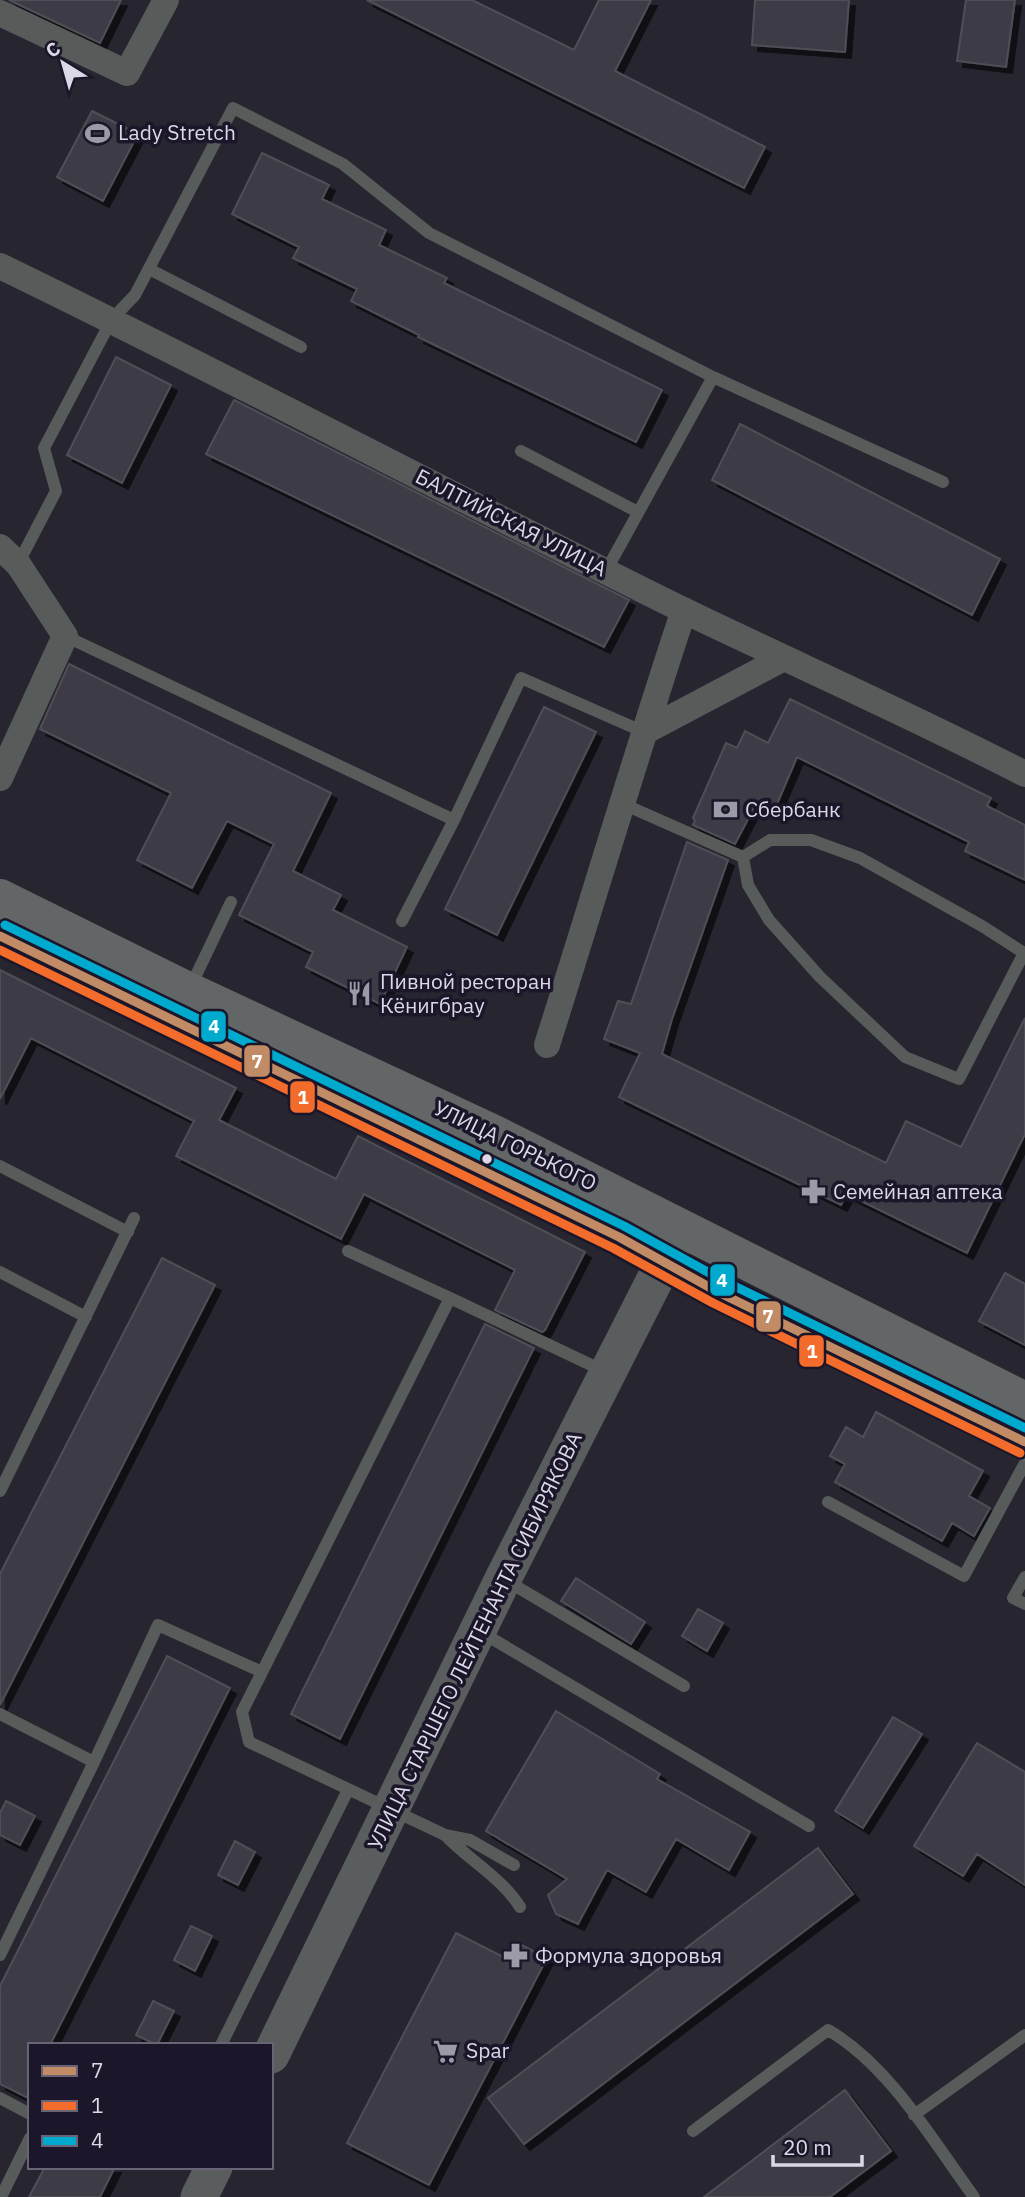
<svg xmlns="http://www.w3.org/2000/svg" width="1025" height="2197" viewBox="0 0 1025 2197" font-family="'IBM Plex Sans',sans-serif">
<defs>
<filter id="shadow"><feDropShadow dx="6" dy="6" stdDeviation="0" flood-color="#0009"/></filter>
</defs>
<rect width="100%" height="100%" fill="#27252f"/>
<path fill="#3c3a44" stroke="#504e57" stroke-width="2" filter="url(#shadow)" d="M9 0H121L100 43Z
M367 0H472L574 50 599 0H651L615 71 765 147 744 188Z
M755 0H849L845 52 752 45Z
M966 0H1015L1006 67 957 61Z
M92 111 138 134 103 201 57 177Z
M262 153 329 185 322 199 386 230 379 245 447 278 444 283 662 390 636 442 418 337 419 335 351 301 357 289 293 258 299 247 232 214Z
M116 357 171 385 122 483 67 455Z
M234 400 629 600 604 647 206 454Z
M740 424 1000 559 972 615 712 480Z
M69 664 331 793 293 871 341 895 333 910 407 947 380 1004 306 967 313 952 239 915 274 844 227 821 192 888 137 860 171 793 40 729Z
M790 699 991 798 987 806 1025 825V880L965 851 969 842 797 757 775 809 757 802 735 844 693 825 695 820 693 818 726 743 737 748 745 731 768 743Z
M544 707 596 732 497 935 445 909Z
M687 842 728 860 672 1019 662 1054 886 1163 906 1121 961 1147 1025 1018V1134L967 1253 847 1194 841 1205 619 1097 640 1053 604 1039 618 1001 631 1004Z
M0 970 236 1088 219 1120 336 1179 358 1136 585 1252 545 1330 542 1332 495 1310 515 1270 364 1194 341 1239 176 1156 194 1121 31 1038 0 1099Z
M162 1258 215 1285 0 1705V1574Z
M1005 1273 1025 1284V1345L979 1321Z
M485 1324 534 1348 340 1739 291 1714Z
M876 1412 983 1471 969 1496 990 1508 974 1536 952 1523 942 1541 835 1482 845 1464 830 1456 846 1427 863 1437Z
M576 1578 645 1622 631 1644 561 1601Z
M698 1609 723 1623 707 1651 682 1636Z
M167 1656 230 1688 50 2045H30V2099L0 2084V1986Z
M556 1711 660 1774 657 1779 750 1832 729 1870 676 1839 646 1892 607 1870 578 1924 556 1914 548 1895 567 1879 486 1831Z
M893 1717 922 1734 863 1828 835 1811Z
M977 1743 1025 1772V1885L977 1854 963 1876 914 1846Z
M6 1801 35 1816 20 1845 0 1835V1813Z
M235 1841 255 1852 238 1885 218 1875Z
M818 1848 853 1894 524 2144 488 2098Z
M191 1926 212 1936 195 1971 174 1960Z
M456 1933 509 1960 518 1943 547 1958 429 2185 347 2143Z
M153 2001 174 2011 157 2045 136 2035Z
M845 2090 891 2151 830 2197H704Z
M45 2167H115L100 2197H29Z"/>
<g fill="none" stroke-linecap="round" stroke-linejoin="round">
<path stroke="#575b5a" stroke-width="12" d="M149 269 301 347
M521 451 638 512
M18 564 56 491 44 448 112 319 135 295 233 108 343 164 429 233 713 377
M606 571 713 377 943 482
M65 636 454 820 521 678 644 732
M623 804 743 857 748 885 769 920 820 977 905 1057 959 1079 1024 953 982 926 860 858 811 840H770L743 857
M402 921 454 820
M190 988 231 902
M0 1166 128 1232
M348 1251 450 1298 242 1712 249 1742 445 1835 470 1840 514 1865
M0 1272 86 1317
M450 1298 606 1372
M0 1491 134 1218
M828 1502 964 1576 1025 1463
M1025 1577 1013 1598 1025 1604
M507 1581 684 1686
M479 1631 809 1826
M0 1714 94 1762 158 1625 262 1672
M445 1835C469 1860 502 1878 520 1907
M0 1955 94 1762
M221 2045 348 1790
M0 2098 30 2114
M914 2115 1025 2035
M693 2131 828 2030C889 2065 933 2141 974 2197
M1 2197 30 2138"/>
<path stroke="#575b5a" stroke-width="26" d="M0 13 127 73 166 0
M0 266C229 377 454 497 683 610 797 665 913 716 1025 774
M0 547 18 564 65 636 0 778
M644 732 784 658
M547 1045C593 900 636 754 684 610"/>
<path stroke="#5a5d5e" stroke-width="37" d="M271 2055 503 1579 677 1236
M199 2197 214 2167"/>
<path stroke="#626666" stroke-width="38" d="M0 898 188 991 494 1134 1025 1401
M0 936 619 1237 718 1292 1025 1442"/>
<defs>
<path id="bus-1" d="M0 936 619 1237 718 1292 1025 1442"/>
<path id="bus-2" d="M0 950 613 1248 713 1303 1020 1453"/>
<path id="bus-3" d="M5 925 624 1226 724 1281 1025 1428"/>
</defs>
<use href="#bus-1" stroke="#1b162a" stroke-width="14"/>
<use href="#bus-2" stroke="#1b162a" stroke-width="14"/>
<use href="#bus-3" stroke="#1b162a" stroke-width="14"/>
<use href="#bus-1" stroke="#c18c65" stroke-width="9"/>
<use href="#bus-2" stroke="#f36c2b" stroke-width="9"/>
<use href="#bus-3" stroke="#00a9ce" stroke-width="9"/>
</g>
<defs>
<symbol id="stadium-bare" viewBox="-9 -9 18 18"><path d="M0-5a6.5 5 0 1 0 0 10a6.5 5 0 1 0 0-10ZM-3.5-1.8h7v3.6h-7Z" fill="#9c9aa7" stroke="#1b162a" stroke-width="2.5" paint-order="stroke"/></symbol>
<symbol id="bank-bare" viewBox="-9 -9 18 18"><path d="M-6-4H6V4H-6ZM0-2.3a2.3 2.3 0 1 0 0 4.6a2.3 2.3 0 1 0 0-4.6Z" fill="#9c9aa7" stroke="#1b162a" stroke-width="2.5" paint-order="stroke"/></symbol>
<symbol id="restaurant-bare" viewBox="-9 -9 18 18"><path d="M-5-6h1v4h1v-4h1v4h1v-4h1v5L-1.5 .5V6h-2V.5L-5-1ZM5-6V6H3V1.5H1.5Q1.5-4 5-6Z" fill="#9c9aa7" stroke="#1b162a" stroke-width="2.5" paint-order="stroke"/></symbol>
<symbol id="pharmacy-bare" viewBox="-9 -9 18 18"><path d="M-2-6h4v4h4v4h-4v4h-4v-4h-4v-4h4Z" fill="#9c9aa7" stroke="#1b162a" stroke-width="2.5" paint-order="stroke"/></symbol>
<symbol id="supermarket-bare" viewBox="-9 -9 18 18"><path d="M-6-5.5h2.5l.6 2H6L4.5 2H-2.5L-4.4-4H-6ZM-1.5 3.2a1.3 1.3 0 1 0 .1 0ZM3 3.2a1.3 1.3 0 1 0 .1 0Z" fill="#9c9aa7" stroke="#1b162a" stroke-width="2.5" paint-order="stroke"/></symbol>
</defs>
<g fill-rule="evenodd">
<use href="#stadium-bare" x="80" y="116" width="35" height="35"/>
<use href="#bank-bare" x="708" y="792" width="35" height="35"/>
<use href="#restaurant-bare" x="342" y="976" width="35" height="35"/>
<use href="#pharmacy-bare" x="796" y="1174" width="35" height="35"/>
<use href="#pharmacy-bare" x="498" y="1938" width="35" height="35"/>
<use href="#supermarket-bare" x="428" y="2034" width="35" height="35"/>
</g>
<circle fill="#dbd9e7" stroke="#1b162a" stroke-width="2.5" cx="487" cy="1159" r="6"/>
<g text-anchor="middle" stroke-width="7" stroke-linejoin="round" paint-order="stroke">
<g font-size="21" fill="#dbd9e7" stroke="#1b162a" text-anchor="start">
<text x="118" y="140">Lady Stretch</text>
<text x="745" y="817">Сбербанк</text>
<text x="380" y="989">Пивной ресторан<tspan x="380" dy="24">Кёнигбрау</tspan></text>
<text x="833" y="1199">Семейная аптека</text>
<text x="535" y="1963">Формула здоровья</text>
<text x="466" y="2058">Spar</text>
</g>
<g font-size="21" fill="#dbd9e7" stroke="#1b162a">
<text transform="translate(511 523) rotate(27)" y="7">БАЛТИЙСКАЯ УЛИЦА</text>
<text transform="translate(515 1146) rotate(26)" y="7">УЛИЦА ГОРЬКОГО</text>
<text transform="translate(475 1641) rotate(-64)" y="7">УЛИЦА СТАРШЕГО ЛЕЙТЕНАНТА СИБИРЯКОВА</text>
</g>
</g>
<g stroke="#1b162a" stroke-width="2.5">
<rect x="200" y="1010" width="27" height="33" rx="7" fill="#00a9ce"/>
<rect x="243" y="1044" width="28" height="34" rx="7" fill="#c18c65"/>
<rect x="289" y="1080" width="27" height="34" rx="7" fill="#f36c2b"/>
<rect x="709" y="1263" width="27" height="34" rx="7" fill="#00a9ce"/>
<rect x="755" y="1300" width="27" height="33" rx="7" fill="#c18c65"/>
<rect x="798" y="1334" width="27" height="34" rx="7" fill="#f36c2b"/>
</g>
<g font-size="19" text-anchor="middle" font-weight="bold" fill="#fff">
<text x="214" y="1033">4</text>
<text x="257" y="1068">7</text>
<text x="303" y="1104">1</text>
<text x="722" y="1287">4</text>
<text x="768" y="1323">7</text>
<text x="812" y="1358">1</text>
</g>
<rect x="28" y="2043" width="245" height="126" fill="#1b162a" stroke="#686476" stroke-width="2"/>
<rect x="42" y="2066" width="35" height="10" fill="#c18c65" stroke="#686476" stroke-width="2"/>
<text x="91" y="2078" font-size="21" fill="#dbd9e7">7</text>
<rect x="42" y="2101" width="35" height="10" fill="#f36c2b" stroke="#686476" stroke-width="2"/>
<text x="91" y="2113" font-size="21" fill="#dbd9e7">1</text>
<rect x="42" y="2136" width="35" height="10" fill="#00a9ce" stroke="#686476" stroke-width="2"/>
<text x="91" y="2148" font-size="21" fill="#dbd9e7">4</text>
<g transform="translate(63 63) rotate(323)" stroke="#1b162a" stroke-width="5" paint-order="stroke">
<path d="M0-5L12 26L0 18L-12 26Z" fill="#dbd9e7"/>
<text y="-10" font-size="19" font-weight="bold" text-anchor="middle" fill="#dbd9e7">С</text>
</g>
<path d="M773 2155v10h89v-10" fill="none" stroke="#dbd9e7" stroke-width="3.5"/>
<text x="783" y="2155" font-size="21" fill="#dbd9e7" stroke="#1b162a" stroke-width="5" paint-order="stroke">20 m</text>
</svg>
